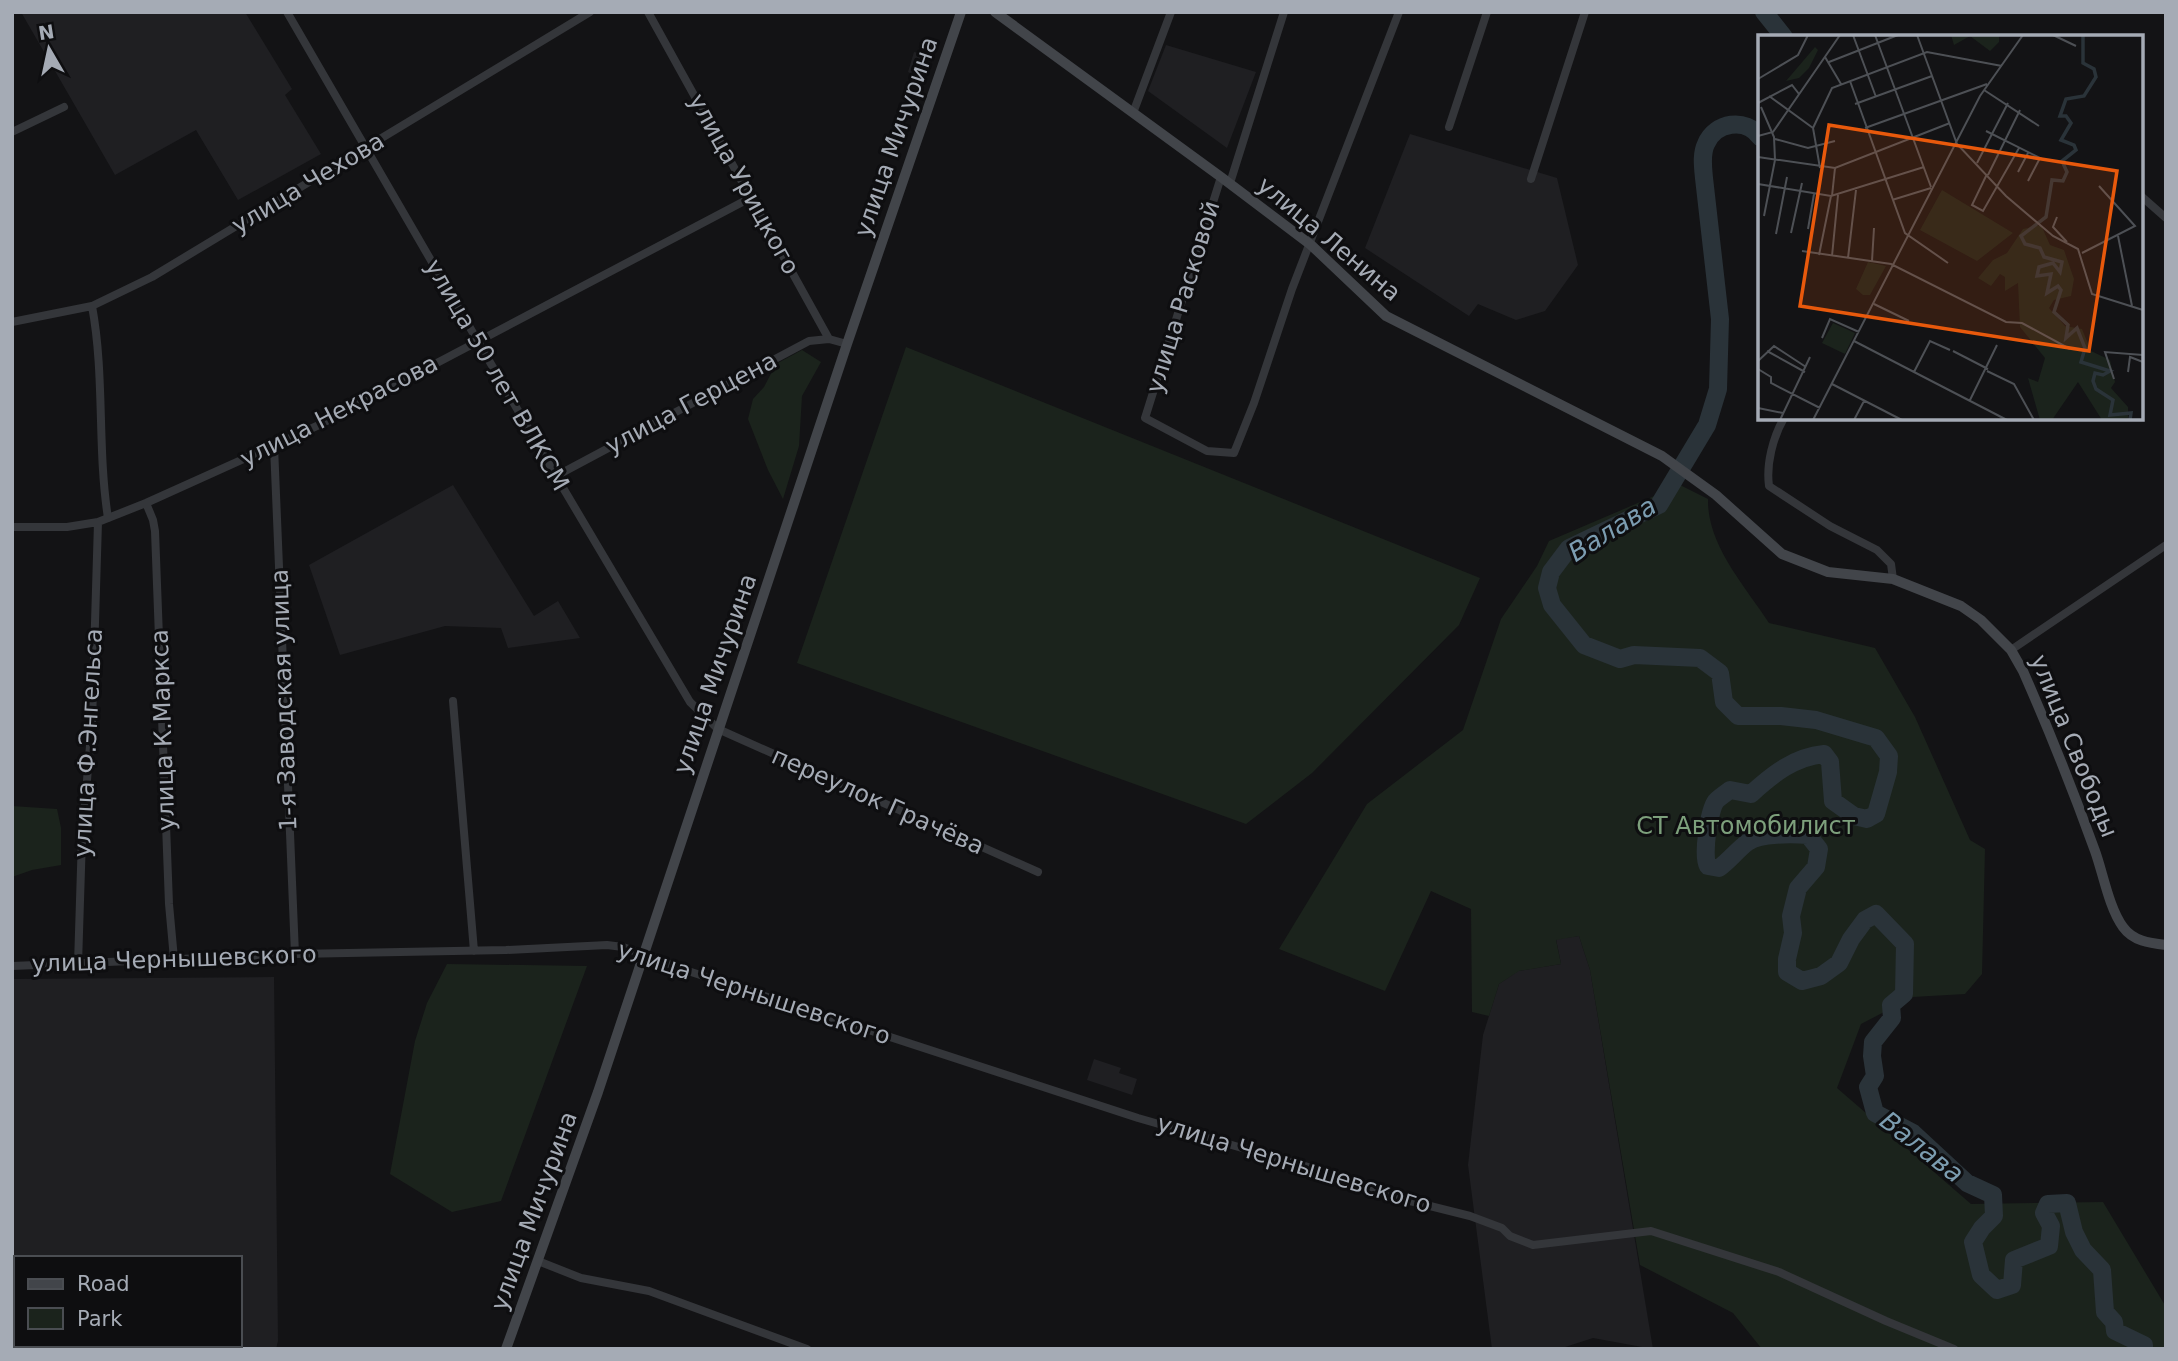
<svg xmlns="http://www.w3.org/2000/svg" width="2178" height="1361" viewBox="0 0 2178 1361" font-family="'DejaVu Sans',sans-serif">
<rect width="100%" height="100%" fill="#131315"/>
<path fill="#1f1f22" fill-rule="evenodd" d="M21 12H245L292 89 285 95 321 154 238 200 196 130 115 175Z
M1166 45 1256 72 1227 148 1148 91Z
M914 52 923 54 916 76 908 72Z
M1410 134 1557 178 1578 265 1545 311 1516 320 1478 304 1469 316 1365 248Z
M453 485 534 616 558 601 580 638 508 648 501 628 445 626 340 655 309 565Z
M1579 936 1590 970 1653 1349 1593 1338 1559 1349H1492L1468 1165 1483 1035 1499 984 1518 971 1561 964 1556 939Z
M274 977 278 1341 276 1349H12V979ZM16 1258H240V1345H16Z
M1094 1059 1121 1068 1119 1073 1137 1079 1132 1095 1087 1080Z"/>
<path fill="#1b231c" d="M906 347 1480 578 1459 625 1312 773 1246 824 797 663Z
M802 350 821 362 802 396 799 446 783 499 768 470 748 419 753 399 764 387 776 364Z
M1680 485 1708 499C1707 545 1745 586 1769 623L1875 648 1915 717 1970 840 1985 849 1982 974 1965 994 1913 997 1861 1024 1837 1088 1971 1204 2103 1202 2166 1307V1349H1762L1733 1313 1640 1265 1590 970 1579 936 1556 940 1561 964 1519 971 1499 984 1489 1016 1472 1012 1471 909 1431 891 1385 991 1279 949 1367 804 1463 730 1501 619 1537 566 1549 541Z
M12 806 57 809 61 828V865L32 870 12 877Z
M447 964 587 966 501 1201 452 1212 390 1174 415 1041 427 1003Z"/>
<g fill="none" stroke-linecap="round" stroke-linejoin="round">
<path stroke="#2a3339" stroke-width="18" d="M1764 12 1784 37
M1760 137C1746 117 1715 122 1706 144 1701 154 1703 167 1704 178L1720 319 1718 389 1707 425 1659 505 1569 548 1551 572 1547 588 1552 605 1584 645 1620 659 1634 655 1700 658 1720 673 1724 702 1738 716H1781L1816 720 1876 738 1889 756 1888 772 1876 814 1867 819 1854 816 1833 801 1830 762 1824 754C1794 757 1773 774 1751 794L1730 790C1726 793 1720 797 1716 801 1709 810 1702 856 1708 866L1719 868C1730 860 1738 849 1748 842 1759 833 1794 834 1808 835L1819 849 1816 867 1798 888 1791 916 1793 933 1787 959V972L1802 981 1821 976 1839 963 1851 939 1865 920 1876 914 1905 944 1904 994 1891 1005 1892 1018 1873 1042 1872 1056 1875 1076 1868 1087 1875 1113 1913 1133 1967 1183 1993 1195 1994 1216 1982 1228 1973 1242 1981 1275 1997 1290 2012 1285 2014 1260 2049 1246 2051 1226 2044 1213 2048 1204 2067 1203 2074 1232 2083 1250 2102 1270 2105 1312 2114 1322 2115 1331 2144 1345V1349"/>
<path stroke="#34363a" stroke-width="8" d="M287 12 556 476 690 702 718 729 1038 872
M648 12 829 339 847 344
M1133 113 1171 12
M1449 127 1487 12
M12 132 64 107
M1221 177 1145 418 1207 451 1234 453 1254 403 1292 289 1399 12
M1531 179 1585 12
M1230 183 1284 12
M2141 196 2166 218
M92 306C105 376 97 448 108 518
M12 322 92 306 152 277 590 12
M1784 418C1773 437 1766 464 1769 486L1830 526 1877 550 1891 564 1893 579
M274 446 295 954
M556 476 809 341 829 339
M146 503 153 520 155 531 169 904 174 959
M12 527H67L98 522 146 503 319 425 752 197
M2011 650 2166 545
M453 701 474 951
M78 964 82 837 92 723 98 522
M12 966 295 954 506 950 607 945 623 947 685 970 1138 1118 1336 1175 1386 1195 1470 1216 1502 1228 1510 1236 1533 1245 1651 1231 1779 1272 1886 1321 1954 1349
M538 1261 581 1278 649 1291 807 1349"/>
<path stroke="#42454a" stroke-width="10" d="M995 12 1221 177 1311 245 1386 316 1662 456 1716 495 1782 554 1828 572 1893 579 1961 606 1981 620 2011 650 2023 671C2049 730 2073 790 2095 851 2103 873 2109 908 2123 927 2133 941 2149 943 2166 945
M506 1349 598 1092 847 344 961 12"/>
</g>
<g text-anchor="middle" stroke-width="6" stroke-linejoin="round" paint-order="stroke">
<g font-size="24" fill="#a5abb5" stroke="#0e0e10">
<text transform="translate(896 137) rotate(-71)" y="8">улица Мичурина</text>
<text transform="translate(308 183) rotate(-31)" y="8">улица Чехова</text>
<text transform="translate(744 184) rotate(61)" y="8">улица Урицкого</text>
<text transform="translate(1329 239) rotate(40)" y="8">улица Ленина</text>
<text transform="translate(1183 297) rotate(-73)" y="8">улица Расковой</text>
<text transform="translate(497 375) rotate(60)" y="8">улица 50 лет ВЛКСМ</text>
<text transform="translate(691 403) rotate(-28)" y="8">улица Герцена</text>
<text transform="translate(339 411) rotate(-27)" y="8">улица Некрасова</text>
<text transform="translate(715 674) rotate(-71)" y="8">улица Мичурина</text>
<text transform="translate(284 700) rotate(-92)" y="8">1-я Заводская улица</text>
<text transform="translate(163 730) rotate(-92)" y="8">улица К.Маркса</text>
<text transform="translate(88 743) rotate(-87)" y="8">улица Ф.Энгельса</text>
<text transform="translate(2074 746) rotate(68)" y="8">улица Свободы</text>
<text transform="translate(878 801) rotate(24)" y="8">переулок Грачёва</text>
<text transform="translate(174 959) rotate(-2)" y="8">улица Чернышевского</text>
<text transform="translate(754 993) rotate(18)" y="8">улица Чернышевского</text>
<text transform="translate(1294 1164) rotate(17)" y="8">улица Чернышевского</text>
<text transform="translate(534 1211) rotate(-70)" y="8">улица Мичурина</text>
</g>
<g font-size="24" fill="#7da07c" stroke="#0e0e10">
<text x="1746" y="834">СТ Автомобилист</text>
</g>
<g font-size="26" font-style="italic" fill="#7c9db1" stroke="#0e0e10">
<text transform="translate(1612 529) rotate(-32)" y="9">Валава</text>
<text transform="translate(1922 1147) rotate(38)" y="9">Валава</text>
</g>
</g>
<g transform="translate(1758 35)">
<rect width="385" height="385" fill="#131315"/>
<path d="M193 0H241V7L232 16 212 1 196 10ZM57 12 60 15 51 33 41 43 28 46ZM184 155 255 198 219 226 162 195ZM283 190 292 210 306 215 316 244 313 261 296 265 291 273 307 291 324 294 333 316 352 325 357 347 353 353 370 372V385H344L320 347 294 385H282L270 343 280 347 287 323 262 292 260 248 247 256V242L242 239 233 251 220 243 235 225 249 218 265 194ZM110 227 128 231 112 260H105L98 254ZM75 288 97 298 87 319 64 308Z" fill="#1b231c"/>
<path fill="none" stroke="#2a3339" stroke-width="3.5" d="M325 0V28L336 34 338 42 326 61 308 64 302 81H308L313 88 303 105 316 110 318 115 304 126 309 137 305 146 294 145 288 182 263 201 267 209 282 213 286 222 304 227 302 237 295 228 281 232 279 241 293 239 289 258 300 251 303 255 296 277 310 290 308 303 319 293 327 313 323 327 352 336 345 340 337 338 335 346 338 354 355 365 352 380 373 378 372 385"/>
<path fill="none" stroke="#4d5055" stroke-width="2" d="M95 0 118 62M117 0 173 152M159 0 199 109 248 161 295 201 320 214 334 259 385 275M295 0 318 11M67 22 83 49M71 27 140 0M0 44 40 20 50 0M92 46 147 198 190 228M226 55 281 91M11 61 55 93M0 68 34 50 41 59M97 69 174 41M3 72 16 102 17 125 6 181M107 93 229 49M228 96 284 124M0 101 15 97 82 0M17 104 50 113 77 106M0 122 77 133 192 88M219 128 250 68M62 133 55 93 74 53 169 17 244 31M260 137 270 118M229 139 214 170 225 176 261 113M230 140 262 75M270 146 282 123M0 149 73 161 166 132M74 161 77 133M134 165 173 153M299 182 295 192 309 207M50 194 56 159M33 198 44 148M18 199 29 142M360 201 374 271M44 216 133 229 248 287 264 288 312 314M324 218 377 191 341 151M61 220 73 161M74 221 80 160M90 223 98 155M114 226 116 193M116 269 151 286M64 303 72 284 101 297M96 306 249 385M9 316 47 337M195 316 230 334M0 326 16 311 48 332M385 326V356M0 334 13 342V348L62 373M229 336 256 349 276 385M156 337 172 306 192 315M370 337 372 322 385 327M356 344 347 317 385 320M74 349 144 385M212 365 239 310M0 373 25 378M22 385 52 322M55 385 222 61 265 0M96 385 106 366"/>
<path fill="#e8590c" fill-opacity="0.15" stroke="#e8590c" stroke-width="3.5" d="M71 90 359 136 331 316 42 271Z"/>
<rect width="385" height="385" fill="none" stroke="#a5abb5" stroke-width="3.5"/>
</g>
<rect width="2178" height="1361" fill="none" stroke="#a5abb5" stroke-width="28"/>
<rect x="14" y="1256" width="228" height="91" fill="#0e0e10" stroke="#4a4d52" stroke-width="2"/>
<rect x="28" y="1279" width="35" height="10" fill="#42454a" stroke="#4a4d52" stroke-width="2"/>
<text x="77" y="1291" font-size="21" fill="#a5abb5">Road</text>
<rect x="28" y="1308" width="35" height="21" fill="#1b231c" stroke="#4a4d52" stroke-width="2"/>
<text x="77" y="1326" font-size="21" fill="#a5abb5">Park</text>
<g transform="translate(49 49) rotate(351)" stroke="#0e0e10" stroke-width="5" paint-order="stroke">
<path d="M0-5L12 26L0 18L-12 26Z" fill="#a5abb5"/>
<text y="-10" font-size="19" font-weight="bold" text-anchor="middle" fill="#a5abb5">N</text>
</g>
</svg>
